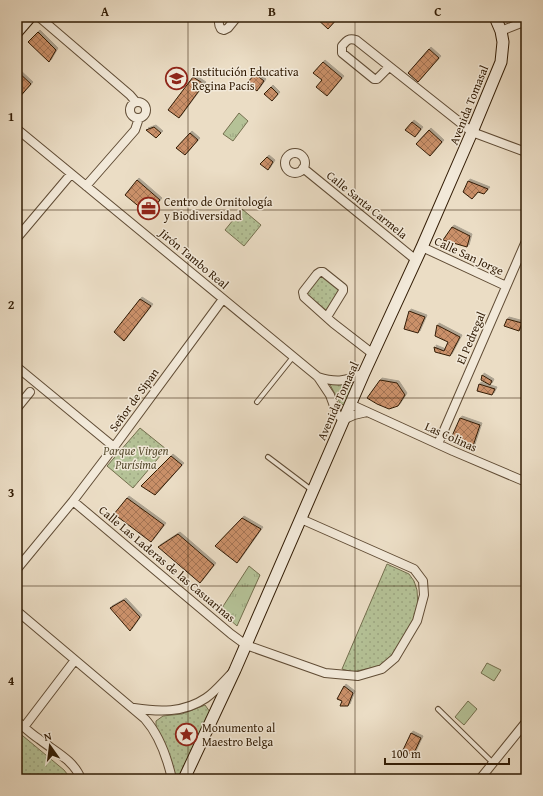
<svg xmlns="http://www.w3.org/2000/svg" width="543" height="796" viewBox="0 0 543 796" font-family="'Gentium Book Plus',serif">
<defs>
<pattern id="grass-tufts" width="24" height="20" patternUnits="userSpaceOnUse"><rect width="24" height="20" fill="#b5c297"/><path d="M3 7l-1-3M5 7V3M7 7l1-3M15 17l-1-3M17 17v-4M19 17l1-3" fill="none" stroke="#9ca681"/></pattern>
<pattern id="park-dots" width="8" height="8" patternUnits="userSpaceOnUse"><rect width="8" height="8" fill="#b5c297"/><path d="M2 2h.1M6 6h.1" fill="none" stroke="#9ca681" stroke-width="1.8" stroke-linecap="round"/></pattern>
<pattern id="building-cross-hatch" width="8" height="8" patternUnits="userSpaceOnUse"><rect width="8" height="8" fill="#ca9069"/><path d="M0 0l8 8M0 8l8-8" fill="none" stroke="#a57554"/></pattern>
<filter id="shadow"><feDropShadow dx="2" dy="-2" stdDeviation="0" flood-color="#0004"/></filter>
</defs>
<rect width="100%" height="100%" fill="#ebddc5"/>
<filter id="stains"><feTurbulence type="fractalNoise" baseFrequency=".005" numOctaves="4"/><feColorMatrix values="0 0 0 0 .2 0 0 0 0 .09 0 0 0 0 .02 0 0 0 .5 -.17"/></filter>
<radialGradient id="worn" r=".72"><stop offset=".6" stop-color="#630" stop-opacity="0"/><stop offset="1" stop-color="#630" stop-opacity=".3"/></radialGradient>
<path fill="url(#grass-tufts)" stroke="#746f4e" d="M239 113 248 121 233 141 223 134Z
M329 383 339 385 350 384 354 388 345 406 340 403Z
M249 566 260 575 237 626 220 611Z"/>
<path fill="url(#park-dots)" stroke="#746f4e" d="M242 209 261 225 244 246 225 230Z
M320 275 341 291 326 310 305 293Z
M140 428 166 449 133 488 107 466Z
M387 564 409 574 414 581 417 590 418 606 412 624 389 659 380 666 352 672 342 669Z
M205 705 210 712 180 774H175L156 729V721L163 716 182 714Z
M17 731 64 770 71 779H17Z"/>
<path fill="#b5c297" stroke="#746f4e" d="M487 663 501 670 494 681 481 673Z
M468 701 477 709 464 725 455 717Z"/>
<path fill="url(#building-cross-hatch)" stroke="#321c05" filter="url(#shadow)" d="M315 17H334L337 19 328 29Z
M38 32 56 50 49 62 28 42Z
M429 49 439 58 418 82 408 73Z
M323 62 342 78 327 96 316 87 322 80 313 73Z
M17 71 31 84 17 100Z
M255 74 264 81 257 91 247 83Z
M193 77 204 84 179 118 168 110Z
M271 87 278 94 272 101 264 94Z
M412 122 421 129 415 137 405 130Z
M154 127 161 133 156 138 146 130Z
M429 130 442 142 430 156 416 144Z
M190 133 198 140 185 155 176 148Z
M267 157 273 162 268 170 260 164Z
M137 180 160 200 148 214 125 195Z
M468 181 488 189 484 194 478 192 472 199 463 192Z
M452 227 470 236 467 247 443 240Z
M140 299 151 306 124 341 114 332Z
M409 311 425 317 418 333 404 329Z
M507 319 522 323 519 331 504 326Z
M437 325 460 337 450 356 435 352 434 347 444 351 448 342 435 336Z
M482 375 492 381 490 385 481 380Z
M380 380 397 383 405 395 398 406 389 409 377 404 367 398Z
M479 384 495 389 492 395 477 391Z
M460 418 480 425 473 446 452 436Z
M171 456 182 465 155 495 141 486Z
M127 498 164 525 151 542 114 514Z
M242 518 261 529 237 563 215 546Z
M178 534 214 565 200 583 158 547Z
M124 600 140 617 130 631 110 608Z
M344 686 353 693 348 706H340L342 701 337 699Z
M411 733 421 738 413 755 403 750Z"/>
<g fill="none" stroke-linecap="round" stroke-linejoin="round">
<defs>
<path id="lane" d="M257 402 293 357
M268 457 313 491
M438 709 493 763"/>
<path id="street" d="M39 17 130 95 136 102
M221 17C218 21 218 24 221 29L224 30 228 28 237 17
M501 31 526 21
M389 67 377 79H374L342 53V46C347 40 349 38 356 40L472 132 523 151 526 154
M130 110a8 8 0 1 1 16 0a8 8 0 1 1-16 0Z
M17 129 318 377 330 395 337 414 343 420 354 415 367 412
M285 163a10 10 0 1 1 20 0a10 10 0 1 1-20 0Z
M303 168 416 260
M86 186 135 130 139 118
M17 238 71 174
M422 247 506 286
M327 317 343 291V288L323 272H320L317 274 303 292 304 297 333 323 373 354
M17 367 114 447
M318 377C337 383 346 381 364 373
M350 404 453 451 526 482
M17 408 30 392
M438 444 526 241
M73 501 231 634 246 645 325 673 358 676 382 669 395 658 417 621 424 595 423 581 414 569 301 519
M17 569 73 501 114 447 223 299
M17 611 145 719C160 736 167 757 172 779
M134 708C159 712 184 713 206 698 215 692 223 682 231 674
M17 721C24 727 31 734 39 739 54 751 74 760 81 779
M24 727 75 660
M480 779 526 722"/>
<path id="secondary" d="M17 32 30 17
M184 779 235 670 364 373 422 247 472 132 501 62 503 42 501 31 495 17"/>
</defs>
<use href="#lane" stroke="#604c35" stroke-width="6"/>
<use href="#street" stroke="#604c35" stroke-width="10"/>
<use href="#secondary" stroke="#321c05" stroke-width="13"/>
<use href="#lane" stroke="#f2e9d9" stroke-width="4"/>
<use href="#street" stroke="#f2e9d9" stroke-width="8"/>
<use href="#secondary" stroke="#f2e9d9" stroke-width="11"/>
</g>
<path fill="none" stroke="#321c05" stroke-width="1" stroke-opacity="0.55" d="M188 17V779M355 17V779M17 210H526M17 398H526M17 586H526"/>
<defs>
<symbol id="school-ring" viewBox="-11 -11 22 22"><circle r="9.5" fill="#f2e9d9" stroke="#8f2418" stroke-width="1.5"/><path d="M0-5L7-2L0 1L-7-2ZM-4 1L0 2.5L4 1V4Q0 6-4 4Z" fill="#8f2418"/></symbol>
<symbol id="office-ring" viewBox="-11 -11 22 22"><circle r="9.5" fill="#f2e9d9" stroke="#8f2418" stroke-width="1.5"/><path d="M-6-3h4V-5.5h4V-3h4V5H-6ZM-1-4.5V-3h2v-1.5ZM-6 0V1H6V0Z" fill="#8f2418"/></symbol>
<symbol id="sight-ring" viewBox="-11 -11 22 22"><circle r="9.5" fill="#f2e9d9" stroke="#8f2418" stroke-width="1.5"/><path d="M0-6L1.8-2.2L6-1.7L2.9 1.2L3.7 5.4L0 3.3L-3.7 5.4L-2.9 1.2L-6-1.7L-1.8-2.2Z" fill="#8f2418"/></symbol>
</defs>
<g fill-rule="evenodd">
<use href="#school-ring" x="164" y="66" width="25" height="25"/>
<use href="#office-ring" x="136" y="196" width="25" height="25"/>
<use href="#sight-ring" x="174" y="722" width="25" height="25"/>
</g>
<g text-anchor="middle" stroke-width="3" stroke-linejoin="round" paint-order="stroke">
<g font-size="12" fill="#321c05" stroke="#f2e9d9" text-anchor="start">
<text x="192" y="76">Institución Educativa<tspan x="192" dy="14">Regina Pacis</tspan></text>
<text x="164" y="206">Centro de Ornitología<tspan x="164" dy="14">y Biodiversidad</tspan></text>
<text x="202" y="732">Monumento al<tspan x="202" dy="14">Maestro Belga</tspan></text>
</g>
<g font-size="12" fill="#321c05" stroke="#f2e9d9">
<text transform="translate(469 105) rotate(-68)" y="4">Avenida Tomasal</text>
<text transform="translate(367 205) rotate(39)" y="4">Calle Santa Carmela</text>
<text transform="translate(469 256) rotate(25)" y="4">Calle San Jorge</text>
<text transform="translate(194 259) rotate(40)" y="4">Jirón Tambo Real</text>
<text transform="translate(471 338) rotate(-67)" y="4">El Pedregal</text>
<text transform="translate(134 400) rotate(-54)" y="4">Señor de Sipan</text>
<text transform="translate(338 401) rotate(-66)" y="4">Avenida Tomasal</text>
<text transform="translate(451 437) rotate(24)" y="4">Las Colinas</text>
<text transform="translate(167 564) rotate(40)" y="4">Calle Las Laderas de las Casuarinas</text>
</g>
<g font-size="12" font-style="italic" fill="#594e31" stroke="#f2e9d9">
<text x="136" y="455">Parque Virgen<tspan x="136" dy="14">Purísima</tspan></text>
</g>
</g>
<rect width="543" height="796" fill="none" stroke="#ebddc5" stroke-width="44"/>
<g transform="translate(50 746) rotate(346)" stroke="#f2e9d9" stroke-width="3" paint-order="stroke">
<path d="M0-3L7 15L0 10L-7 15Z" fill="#321c05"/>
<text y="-6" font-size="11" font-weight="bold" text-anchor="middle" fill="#321c05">N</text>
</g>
<path d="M385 758v6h124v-6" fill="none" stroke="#321c05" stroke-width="2"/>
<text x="391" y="758" font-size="12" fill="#321c05" stroke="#f2e9d9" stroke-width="3" paint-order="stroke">100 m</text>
<rect x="22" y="22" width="499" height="752" fill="none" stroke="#321c05" stroke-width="1.5"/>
<g font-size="13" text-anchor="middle" font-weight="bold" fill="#321c05">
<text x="105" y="16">A</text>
<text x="272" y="16">B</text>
<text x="438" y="16">C</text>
<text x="11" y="121">1</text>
<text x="11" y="309">2</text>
<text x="11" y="497">3</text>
<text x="11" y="685">4</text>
</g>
<rect width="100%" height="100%" filter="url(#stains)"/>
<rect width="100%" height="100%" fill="url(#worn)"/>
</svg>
